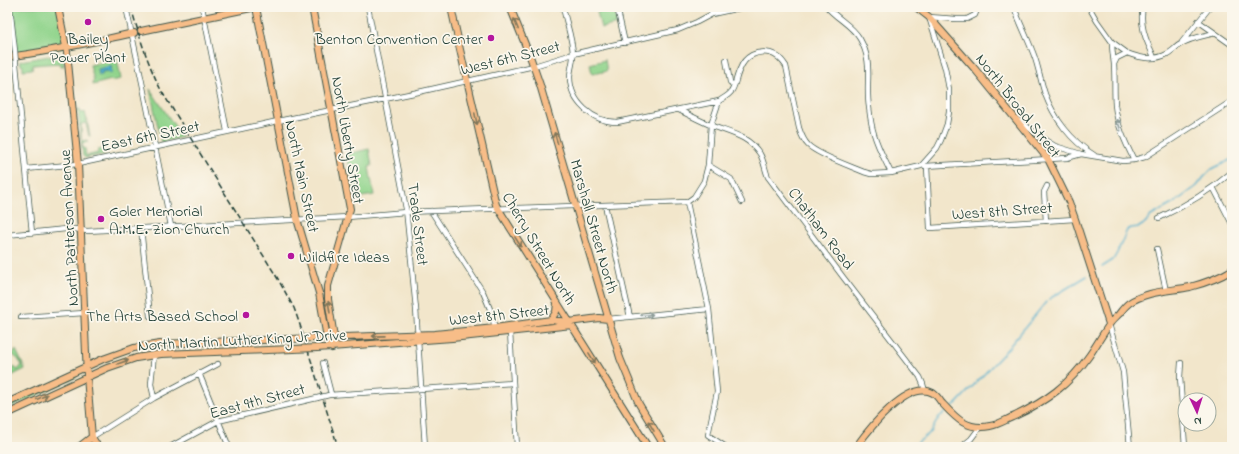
<svg xmlns="http://www.w3.org/2000/svg" width="1239" height="454" viewBox="0 0 1239 454" font-family="'Indie Flower',sans-serif">
<rect width="100%" height="100%" fill="#fbf7ec"/>
<filter id="ink" filterUnits="userSpaceOnUse"><feTurbulence type="fractalNoise" baseFrequency=".025" numOctaves="2"/><feDisplacementMap in="SourceGraphic" scale="8" xChannelSelector="R" yChannelSelector="G"/><feConvolveMatrix kernelMatrix="1 2 1 2 8 2 1 2 1" color-interpolation-filters="sRGB"/></filter>
<filter id="wash" filterUnits="userSpaceOnUse"><feTurbulence type="fractalNoise" baseFrequency=".012" numOctaves="4" result="noise"/><feDisplacementMap in="SourceGraphic" scale="16" xChannelSelector="R" yChannelSelector="G"/><feGaussianBlur stdDeviation="0.9" result="paint"/><feColorMatrix in="noise" values="0 0 0 0 0 0 0 0 0 0 0 0 0 0 0 0 0 1.4 0 .05"/><feComposite in="paint" operator="in"/></filter>
<g filter="url(#wash)">
<rect width="100%" height="100%" fill="#f2e6cb"/>
<path fill="#91d48c" stroke="#588860" d="M11 7H58L67 47 15 56Z
M613 8 617 24 601 28 597 12Z
M61 54 63 56 64 66H61L60 63 33 65 32 69 23 70V66L21 65 20 61Z
M117 59 121 79 111 81V80L93 85 92 82 94 81 90 65Z
M605 60 607 71 592 74 590 64Z
M150 89 182 137 161 142Z
M78 109H80L81 113 85 112 90 136H89L86 123 81 124V140Z
M88 140V142L82 143 83 148H85L86 156 98 153V150L104 149 105 154 85 158 83 156 81 141Z
M369 149 372 166 369 167 374 195 356 198 347 154Z
M16 350 25 369 7 378V372L9 373 14 367 18 370 22 365 19 361V360L12 354Z
M75 374 76 377 7 409V406Z"/>
<path fill="#4eadcc" stroke="#367580" d="M111 66 112 73H109L108 71 102 72V75H99L98 69Z"/>
<g fill="none" stroke-linecap="round" stroke-linejoin="round">
<path stroke="#4eadcc" stroke-width="1.5" d="M1102 267 1113 260 1117 253 1127 230 1131 228 1139 227 1144 224 1151 216 1174 203 1197 186 1204 177 1212 169 1232 159
M1049 299 1087 276
M949 409 957 403 1003 354 1046 302
M912 447 931 432 939 417 946 412"/>
</g>
</g>
<g filter="url(#ink)">
<g fill="none" stroke-linecap="round" stroke-linejoin="round">
<defs>
<path id="minor" d="M10 7 15 51
M126 7 143 87 171 226
M202 7 227 131
M368 7 406 209 416 309 425 447
M563 7C566 22 572 38 573 53 574 60 570 69 570 77 570 102 593 122 617 122L719 101C723 98 728 96 731 92 736 85 736 76 740 69 745 56 757 50 770 53 778 55 782 60 786 66L799 128C801 134 803 140 808 145 818 155 850 166 864 172L871 174 891 173 921 166 937 148 941 140 947 124 949 112V89L945 68 929 17 956 19H967L975 15 978 7
M617 7 625 43
M710 7 712 14
M827 7C837 19 852 25 860 39 874 64 865 81 869 107 870 116 871 125 874 134 878 148 885 160 891 173
M1014 7C1020 24 1029 41 1035 58 1039 70 1041 82 1045 94 1054 118 1071 141 1094 155
M1089 7 1097 21 1112 42 1127 53
M1143 7C1140 21 1143 33 1149 46 1151 50 1153 54 1154 58
M1198 21 1215 33
M1112 42C1112 50 1113 56 1114 64 1115 77 1114 91 1115 105 1117 125 1125 142 1134 160
M1182 42 1210 7
M726 60 730 82 734 86
M16 64 32 233
M1114 64 1117 58 1127 53C1139 58 1154 61 1167 54 1171 52 1175 48 1179 45 1189 38 1203 36 1215 33L1232 45
M679 110C689 115 699 120 710 125 729 133 748 135 760 154 764 161 765 170 768 177L843 277 920 377 923 384 925 391
M1017 119 1045 140 1055 146 1081 154 1123 161 1134 160 1145 157 1232 101
M708 165 731 179 742 202
M925 166 1067 158 1081 154
M927 166 930 228 1075 219
M26 169 78 164 278 121 414 93 534 66 573 54 678 30 697 22 712 14 744 7
M1213 187 1232 224
M687 202 709 309 717 392 708 435 726 447
M687 202 694 197 704 181 708 165 711 125 719 101
M605 205 630 317
M431 211 483 292 490 309 495 328
M1159 218C1185 206 1210 191 1232 172
M1046 221 1044 192 1047 186
M141 228 150 316
M7 235 66 229H75L87 231 348 217 406 212 687 202
M1157 249 1166 291
M21 317 85 313
M608 319 709 309
M1109 324 1123 372 1130 447
M510 332 517 447
M323 363 331 394
M1181 363 1180 377 1185 447
M199 373 229 447
M329 395 513 383
M154 398 151 384 154 355
M92 437 154 398 218 364
M170 447 218 421 317 398
M961 447 971 439 980 427"/>
<path id="major" d="M58 7 67 52 78 164 87 377 92 437 98 447
M256 7 297 219 319 293 327 338 332 348
M312 7 350 209 328 286V299L334 337 332 348
M451 7 458 39
M510 7 531 59 540 85 620 358 639 404 665 447
M916 7 929 17 974 68 1048 159 1069 202 1075 219 1109 324
M141 31 256 7
M458 41 496 205 648 447
M7 57C50 52 92 42 134 33
M551 320 556 312 557 303
M314 338 435 334 495 328 551 320 569 322 599 318 608 319
M317 348 452 338 572 325
M7 403 103 359 134 348 160 344 290 339
M7 414 107 368 136 358 161 354 293 349
M79 447 92 437
M856 447C869 429 908 379 933 393 936 395 939 399 941 402 955 417 966 431 990 426 998 425 1007 419 1015 416 1046 401 1069 385 1089 356 1096 346 1102 335 1109 325 1111 321 1115 318 1119 314 1122 310 1125 306 1129 303 1146 291 1170 291 1190 287 1205 283 1219 278 1232 270"/>
</defs>
<use href="#minor" stroke="#3f564b" stroke-width="6"/>
<use href="#major" stroke="#3f564b" stroke-width="8"/>
<use href="#minor" stroke="#fff" stroke-width="4.5"/>
<use href="#major" stroke="#f7bd88" stroke-width="6"/>
<path stroke="#1f3d34" stroke-width="1.5" stroke-dasharray="6 3" stroke-linecap="butt" d="M131 7C139 36 148 65 162 92L278 279 294 308 300 325 338 447"/>
<defs>
<path id="minor-bridge" d="M15 51 16 64
M317 398 329 395"/>
<path id="major-bridge" d="M290 339 314 338
M293 349 317 348"/>
</defs>
<use href="#minor-bridge" stroke="#3f564b" stroke-width="6" stroke-linecap="butt"/>
<use href="#major-bridge" stroke="#3f564b" stroke-width="8" stroke-linecap="butt"/>
<use href="#minor-bridge" stroke="#fff" stroke-width="4.5"/>
<use href="#major-bridge" stroke="#f7bd88" stroke-width="6"/>
</g>
<defs><path id="oneway-shaft" d="M-6 0H5M1.5-3L5.5 0L1.5 3" fill="none" stroke-width="1.6" stroke-linecap="round" stroke-linejoin="round"/></defs>
<g stroke="#80775a">
<use href="#oneway-shaft" transform="translate(516 24) rotate(-112)"/>
<use href="#oneway-shaft" transform="translate(476 119) rotate(78)"/>
<use href="#oneway-shaft" transform="translate(556 138) rotate(-106)"/>
<use href="#oneway-shaft" transform="translate(518 242) rotate(58)"/>
<use href="#oneway-shaft" transform="translate(329 307) rotate(-99)"/>
<use href="#oneway-shaft" transform="translate(378 336) rotate(179)"/>
<use href="#oneway-shaft" transform="translate(592 358) rotate(58)"/>
<use href="#oneway-shaft" transform="translate(123 362) rotate(-19)"/>
<use href="#oneway-shaft" transform="translate(42 397) rotate(-24)"/>
<use href="#oneway-shaft" transform="translate(651 426) rotate(-120)"/>
</g>
<g stroke="#8f9e9a">
<use href="#oneway-shaft" transform="translate(1119 125) rotate(-107)"/>
<use href="#oneway-shaft" transform="translate(647 315) rotate(-5)"/>
</g>
</g>
<g fill="#b5179e" stroke="#fbf7ec" stroke-width="1.5">
<circle cx="88" cy="22" r="4"/>
<circle cx="491" cy="38" r="4"/>
<circle cx="101" cy="219" r="4"/>
<circle cx="291" cy="256" r="4"/>
<circle cx="246" cy="315" r="4"/>
</g>
<g text-anchor="middle" stroke-width="3.5" stroke-linejoin="round" paint-order="stroke">
<g font-size="16" fill="#1f3d34" stroke="#fbf7ec" text-anchor="end">
<text x="88" y="44" text-anchor="middle">Bailey<tspan x="88" dy="18">Power Plant</tspan></text>
<text x="483" y="44">Benton Convention Center</text>
<text x="109" y="216" text-anchor="start">Goler Memorial<tspan x="109" dy="18">A.M.E. Zion Church</tspan></text>
<text x="299" y="262" text-anchor="start">Wildfire Ideas</text>
<text x="238" y="321">The Arts Based School</text>
</g>
<g font-size="16" fill="#1f3d34" stroke="#fbf7ec">
<text transform="translate(510 57) rotate(-14)" y="6">West 6th Street</text>
<text transform="translate(1019 105) rotate(52)" y="6">North Broad Street</text>
<text transform="translate(150 135) rotate(-12)" y="6">East 6th Street</text>
<text transform="translate(349 140) rotate(80)" y="6">North Liberty Street</text>
<text transform="translate(303 176) rotate(78)" y="6">North Main Street</text>
<text transform="translate(1002 210) rotate(-4)" y="6">West 8th Street</text>
<text transform="translate(419 224) rotate(83)" y="6">Trade Street</text>
<text transform="translate(595 226) rotate(74)" y="6">Marshall Street North</text>
<text transform="translate(68 228) rotate(-93)" y="6">North Patterson Avenue</text>
<text transform="translate(822 228) rotate(53)" y="6">Chatham Road</text>
<text transform="translate(540 248) rotate(59)" y="6">Cherry Street North</text>
<text transform="translate(499 314) rotate(-6)" y="6">West 8th Street</text>
<text transform="translate(242 339) rotate(-3)" y="6">North Martin Luther King Jr Drive</text>
<text transform="translate(257 400) rotate(-15)" y="6">East 9th Street</text>
</g>
</g>
<rect width="1239" height="454" fill="none" stroke="#fbf7ec" stroke-width="24"/>
<g transform="translate(1197 412) rotate(176)"><circle r="19" fill="#fbf7ec" stroke="#a3ada2"/>
<path d="M0-3L7 15L0 10L-7 15Z" fill="#b5179e"/>
<text y="-6" font-size="11" font-weight="bold" text-anchor="middle" fill="#1f3d34">N</text>
</g>
</svg>
